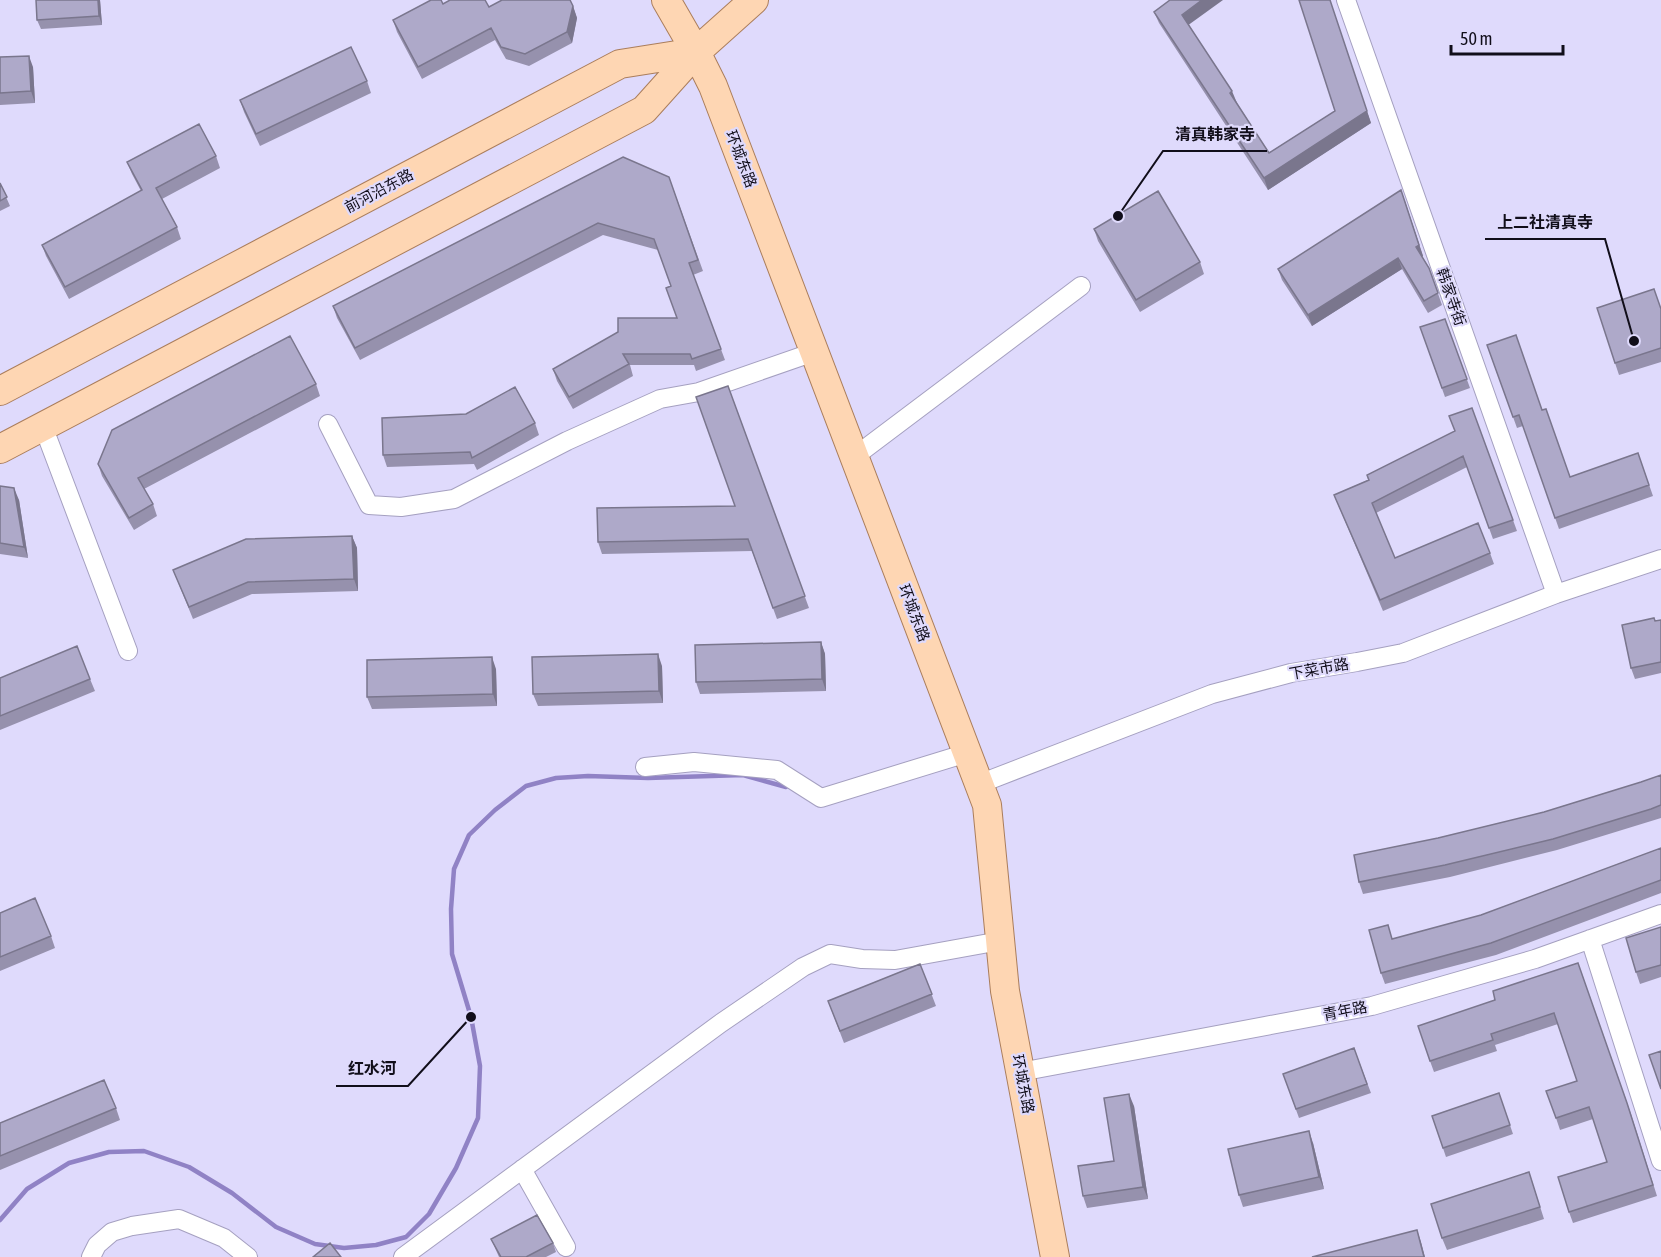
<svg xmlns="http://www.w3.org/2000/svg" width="1661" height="1257" viewBox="0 0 1661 1257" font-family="'Asap Condensed','Noto Sans SC',sans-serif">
<rect width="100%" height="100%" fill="#dfdafc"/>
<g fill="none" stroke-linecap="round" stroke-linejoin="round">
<path stroke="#9082c5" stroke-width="4.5" d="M0 1220 27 1189 69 1163 109 1152 144 1151 189 1167 232 1193 276 1227 315 1244 344 1248 376 1245 406 1237 429 1214 456 1168 478 1118 480 1066 471 1017 452 954 451 909 454 869 469 835 495 810 526 786 556 778 588 776 648 778 743 775 786 787"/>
<defs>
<path id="street" d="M1346 0 1556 594
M328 424 369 505 401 507 454 499 567 441 660 399 699 392 814 352
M43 426 128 651
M854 457 1081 286
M645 767 694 762 777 770 821 798 967 753
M979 784 1212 694 1291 673 1357 662 1403 653 1556 594 1661 559
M1590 939 1661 1161
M1020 1072 1372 1006 1535 959 1661 914
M522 1169 566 1247
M91 1257 97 1245 112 1232 132 1226 179 1219 224 1238 248 1257
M403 1257 721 1023 803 967 830 954 862 959 895 960 1000 941"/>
<path id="primary" d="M666 0 696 52 713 86 987 805 1005 991 1055 1257
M0 391 620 64 696 52
M0 449 644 110 696 52 754 0"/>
</defs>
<use href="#street" stroke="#a5a0c0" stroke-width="20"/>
<use href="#primary" stroke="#ab7e5c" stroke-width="30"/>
<use href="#street" stroke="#fff" stroke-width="18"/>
<use href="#primary" stroke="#fed6b3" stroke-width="28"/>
</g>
<path fill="#9691ad" d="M36 0H100L102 25 41 29 37 20Z
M1330 0 1371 123 1268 190 1159 23 1154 12 1189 25 1237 103 1269 153 1335 111Z
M443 4 489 7 573 6 577 18 572 43 529 66 506 59 495 40 422 79 397 32 393 20Z
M0 57 33 67 35 103 0 105Z
M367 81 371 93 260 146 244 112 240 100Z
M216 156 220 168 162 199 177 227 181 239 69 299 46 256 42 245 141 191 132 174 127 162Z
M669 177 703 271 693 275 725 360 696 371 694 365H630L633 376 573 409 557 381 553 369 677 318 671 286 658 250 603 235 360 360 337 318 333 306Z
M0 183 10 206 0 211Z
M1405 201 1423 256H1422L1429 268 1442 305 1428 313 1402 269 1312 326 1282 280 1278 269Z
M1094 229 1200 262 1204 274 1140 312 1098 241Z
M1661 308V362L1619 375 1615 363Z
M1445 319 1470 388 1445 397 1420 327Z
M1487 345 1542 410 1570 477 1638 453 1653 496 1559 529 1523 426 1517 428Z
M316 384 320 396 144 489 153 504 157 516 134 530 102 476 98 464Z
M728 386 809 608 777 619 752 551 602 554 598 542 735 506Z
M1472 408 1517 531 1493 539 1467 467 1376 513 1395 558 1490 553 1494 564 1383 611 1334 495 1368 480 1367 475 1455 431Z
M535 423 539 435 477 470 474 464 387 467 383 455Z
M0 486 19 500 28 558 0 554Z
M352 536 357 548 358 591 252 594 193 619 173 570Z
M1661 620V673L1635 679 1631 668 1655 621Z
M821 642 825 654 826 691 700 694 696 682Z
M662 666 663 703 538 706 533 694Z
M496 669 497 706 372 709 367 697Z
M0 678 90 679 95 691 0 730Z
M1661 775V818L1557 850 1450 877 1363 894 1359 882 1438 838 1544 812 1641 782Z
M1661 848V893L1496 955 1385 984 1381 973 1393 939 1481 915Z
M0 913 51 936 55 948 0 971Z
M1661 927V977L1640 984 1636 972Z
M1578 963 1631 1114 1657 1196 1573 1223 1569 1212 1607 1162 1593 1119 1560 1130 1556 1118 1577 1081 1558 1024 1495 1045 1497 1051 1434 1072 1430 1061 1495 1000Z
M920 964 936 1006 844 1043 828 1001Z
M1354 1048 1371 1093 1299 1118 1283 1074Z
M1499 1093 1513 1134 1446 1157 1432 1116Z
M1134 1106 1148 1199 1087 1208 1083 1196 1114 1161Z
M116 1108 120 1120 0 1170V1123Z
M1313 1143 1324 1189 1243 1207 1239 1195Z
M1529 1172 1544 1219 1447 1250 1442 1238Z
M491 1239 553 1243 556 1252 546 1257H499Z"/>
<path fill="#7a768d" d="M98 0H100L102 25 99 16Z
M1202 0H1223L1187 26 1182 15Z
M1330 0 1371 123 1268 190 1264 178 1367 111Z
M573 6 577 18 572 43 567 32Z
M29 56 33 67 35 103 31 91Z
M1232 91 1237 103 1230 93Z
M1401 190 1423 256 1420 258 1416 247Z
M1398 258 1402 269 1312 326 1308 315Z
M14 488 19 500 28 558 24 547Z
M352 536 357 548 358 591 354 579Z
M821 642 825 654 826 691 822 679Z
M658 654 662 666 663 703 659 691Z
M492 657 496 669 497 706 493 694Z
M1129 1094 1134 1106 1148 1199 1143 1187Z
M1309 1131 1313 1143 1324 1189 1319 1177Z
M1417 1230 1421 1242 1425 1257H1424Z"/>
<path fill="#aea9c9" stroke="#7a768d" stroke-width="1.5" d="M36 0H98L99 16 37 20Z
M431 0H441L443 4 450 0H485L489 7 502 0H570L573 6 567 32 525 54 501 47 491 28 418 67 393 20Z
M1170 0H1202L1182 15 1232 91 1230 93 1269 153 1335 111 1299 0H1330L1367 111 1264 178 1154 12Z
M351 47 367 81 256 134 240 100Z
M29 56 31 91 0 93V57Z
M199 124 216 156 156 188 177 227 65 287 42 245 142 190 127 162Z
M623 157 669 177 698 260 689 263 721 349 692 359 690 354H623L629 364 569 397 553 369 618 332V318H677L666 288 671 286 654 239 598 223 355 348 333 306Z
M0 183 7 197 0 201Z
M1401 190 1419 245 1416 247 1429 268 1438 293 1424 301 1398 258 1308 315 1278 269Z
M1158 191 1200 262 1136 300 1094 229Z
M1654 289 1661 309V348L1615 363 1597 308Z
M1445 319 1467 379 1442 388 1420 327Z
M1516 335 1542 410 1546 409 1570 477 1638 453 1649 485 1555 518 1519 415 1513 417 1487 345Z
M290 336 316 384 138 478 153 504 129 518 98 464 112 430Z
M728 386 805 596 773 608 748 539 598 542 597 508 735 506 696 397Z
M515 387 535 423 472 458 470 452 383 455 382 418 466 414Z
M1472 408 1513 520 1489 528 1463 456 1372 503 1395 558 1478 523 1490 553 1380 600 1334 495 1369 480 1367 475 1455 431 1449 416Z
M0 486 14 488 24 547 0 543Z
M352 536 354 579 248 582 189 607 173 570 246 539Z
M1654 618 1655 621 1661 620V662L1631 668 1622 625Z
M821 642 822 679 696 682 695 645Z
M77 646 90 679 0 716V678Z
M658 654 659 691 533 694 532 657Z
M492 657 493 694 367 697V660Z
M1661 775V805L1651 809 1553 839 1445 865 1359 882 1354 855 1438 838 1544 812 1641 782Z
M1661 848V880L1491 943 1381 973 1369 930 1388 925 1392 939 1481 915Z
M35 898 51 936 0 957V913Z
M1661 927V965L1636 972 1626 938Z
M1578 963 1627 1103 1653 1185 1569 1212 1558 1177 1607 1162 1589 1107 1556 1118 1546 1091 1577 1081 1554 1013 1491 1034 1493 1040 1430 1061 1418 1026 1495 1000 1493 991Z
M920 964 932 994 840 1031 828 1001Z
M1354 1048 1367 1084 1296 1109 1283 1074Z
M1661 1051V1089L1649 1055Z
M104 1080 116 1108 0 1156V1123Z
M1499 1093 1510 1125 1443 1148 1432 1116Z
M1129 1094 1143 1187 1083 1196 1078 1166 1114 1161 1104 1098Z
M1309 1131 1319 1177 1239 1195 1228 1149Z
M1529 1172 1540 1207 1442 1238 1431 1204Z
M537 1215 553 1243 526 1257H501L491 1239Z
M1417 1230 1424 1257H1312Z
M330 1243 341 1257H313Z"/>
<g text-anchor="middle" stroke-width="4.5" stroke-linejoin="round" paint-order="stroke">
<g font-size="15" fill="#110e1a" stroke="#dfdafc">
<text transform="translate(741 159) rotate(69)" y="5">环城东路</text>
<text transform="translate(379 191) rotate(-28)" y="5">前河沿东路</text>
<text transform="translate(1451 297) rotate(71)" y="5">韩家寺街</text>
<text transform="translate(914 613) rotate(69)" y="5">环城东路</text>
<text transform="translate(1319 669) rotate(-10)" y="5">下菜市路</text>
<text transform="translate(1345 1011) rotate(-11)" y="5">青年路</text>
<text transform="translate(1023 1084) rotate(79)" y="5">环城东路</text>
</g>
</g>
<path fill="none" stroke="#110e1a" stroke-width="2" d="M1118 216L1163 151H1267M1634 341L1605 239H1485M471 1017L408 1086H336"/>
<g fill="#110e1a" stroke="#dfdafc" stroke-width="2">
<circle cx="1118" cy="216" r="6"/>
<circle cx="1634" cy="341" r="6"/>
<circle cx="471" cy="1017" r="6"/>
</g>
<g font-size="16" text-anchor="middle" font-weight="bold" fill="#110e1a" stroke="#dfdafc" stroke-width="4.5" stroke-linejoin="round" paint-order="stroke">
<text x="1215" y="140">清真韩家寺</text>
<text x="1545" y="228">上二社清真寺</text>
<text x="372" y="1074">红水河</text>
</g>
<path d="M1451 45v9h112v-9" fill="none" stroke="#110e1a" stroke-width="3"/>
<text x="1460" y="45" font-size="18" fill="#110e1a" stroke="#dfdafc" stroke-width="4.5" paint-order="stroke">50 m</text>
</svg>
